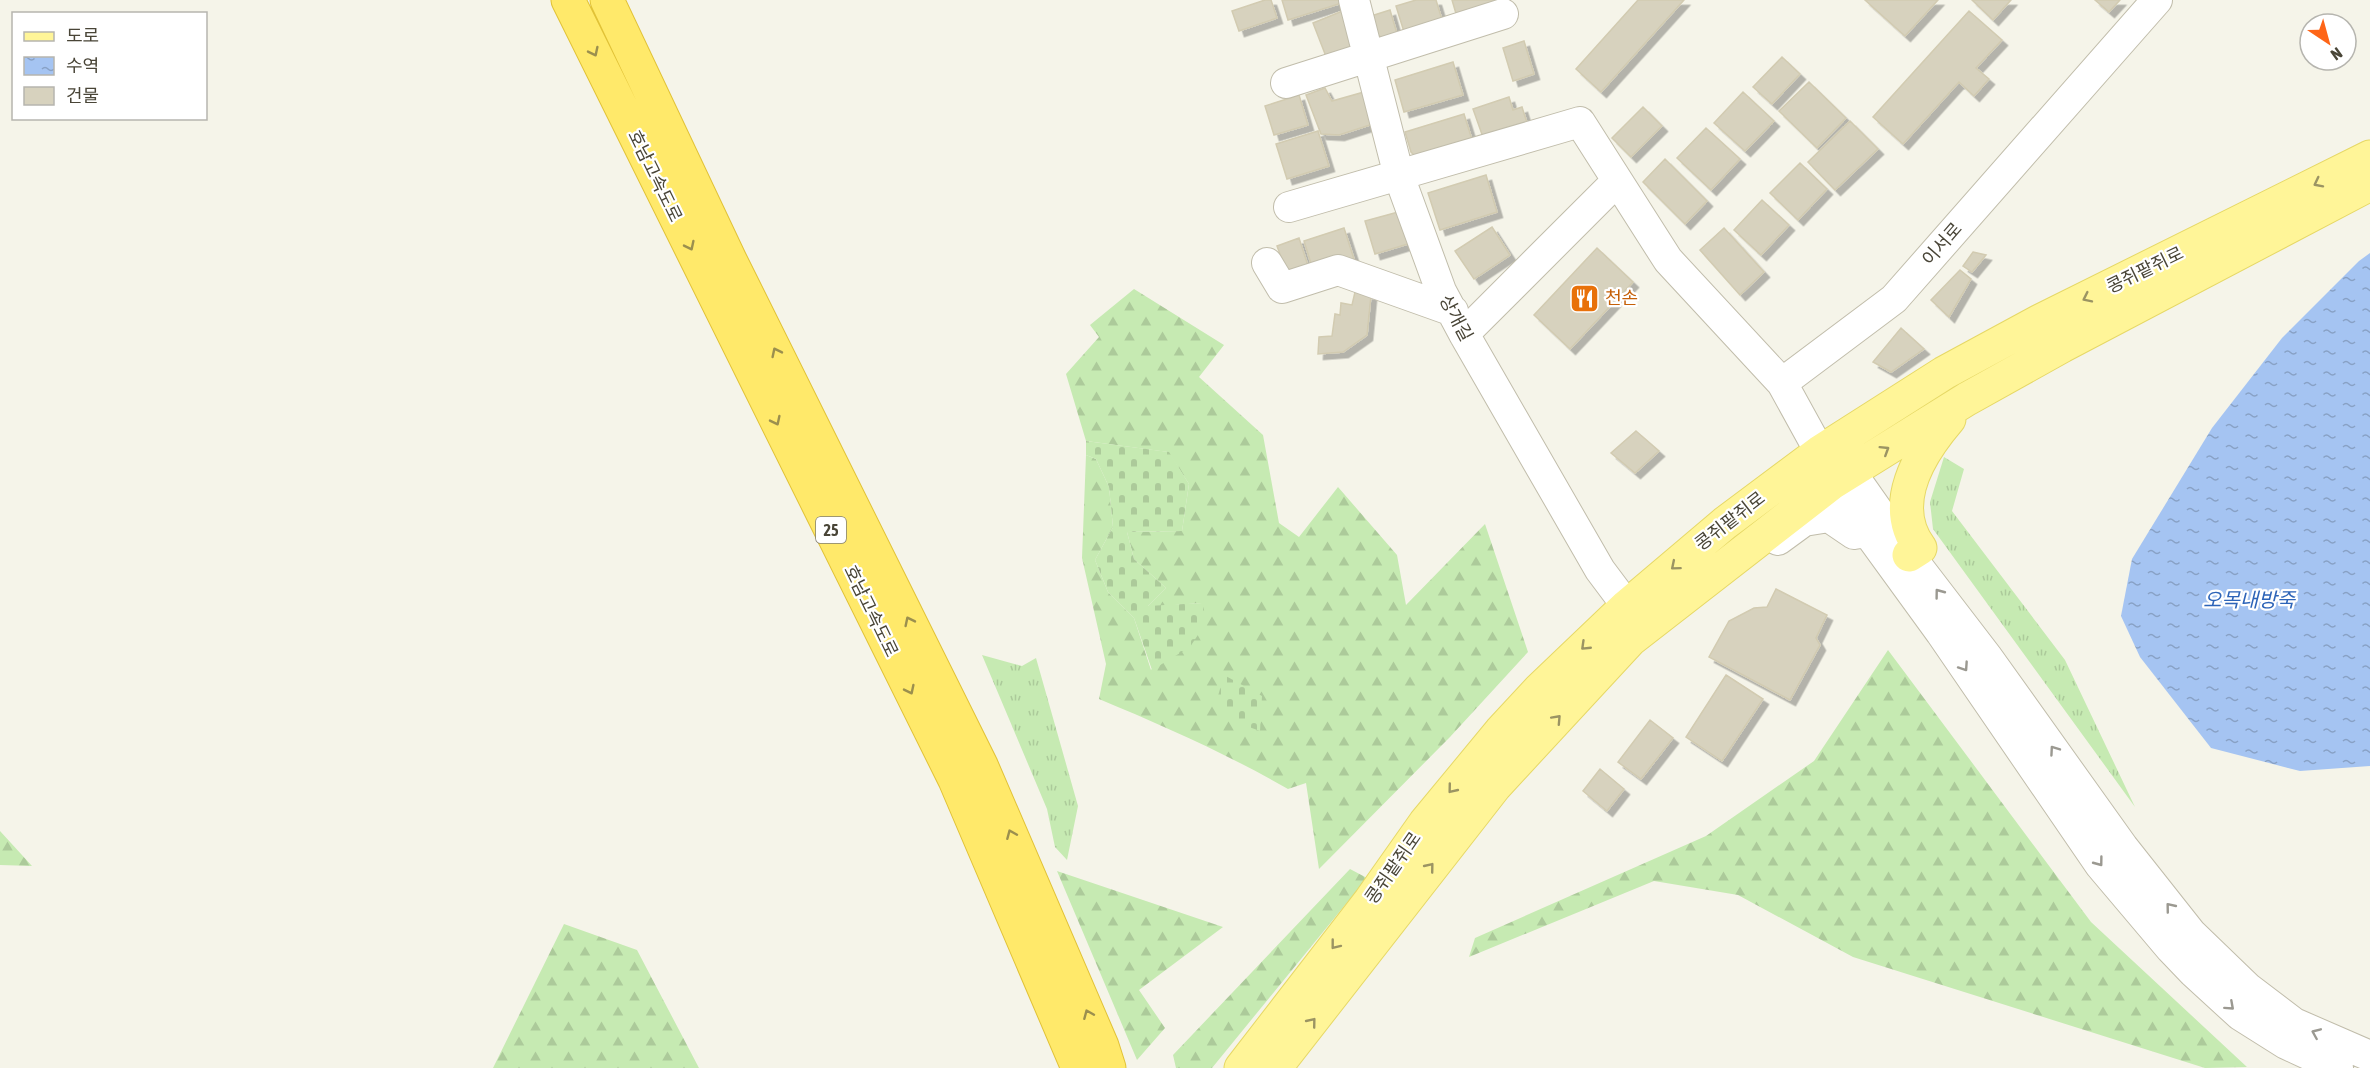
<svg xmlns="http://www.w3.org/2000/svg" width="2370" height="1068" viewBox="0 0 2370 1068" font-family="'Asap Condensed','Noto Sans KR',sans-serif">
<defs>
<pattern id="grass-tufts" width="24" height="20" patternUnits="userSpaceOnUse" patternTransform="scale(1.5)"><rect width="24" height="20" fill="#c6eab2"/><path d="M3 7l-1-3M5 7V3M7 7l1-3M15 17l-1-3M17 17v-4M19 17l1-3" fill="none" stroke="#acca9a"/></pattern>
<pattern id="forest-firs" width="22" height="20" patternUnits="userSpaceOnUse" patternTransform="scale(1.5)"><rect width="22" height="20" fill="#c6eab2"/><path d="M5 1l3.5 6h-7zM16 11l3.5 6h-7z" fill="#acca9a"/></pattern>
<pattern id="cemetery-stones" width="16" height="16" patternUnits="userSpaceOnUse" patternTransform="scale(1.5)"><rect width="16" height="16" fill="#c6eab2"/><path d="M2 7V4a2 2 0 0 1 4 0v3zM10 15v-3a2 2 0 0 1 4 0v3z" fill="#acca9a"/></pattern>
<pattern id="water-ripples" width="26" height="14" patternUnits="userSpaceOnUse" patternTransform="scale(1.5)"><rect width="26" height="14" fill="#a5c4f2"/><path d="M2 4q2-2 4 0t4 0M15 11q2-2 4 0t4 0" fill="none" stroke="#88a1c5"/></pattern>
<filter id="shadow"><feDropShadow dx="5.5" dy="5.5" stdDeviation="0" flood-color="#0004"/></filter>
</defs>
<rect width="100%" height="100%" fill="#f5f4e9"/>
<path fill="url(#grass-tufts)" d="M1944 457 1964 469 1952 511 2065 660 2135 807 1933 529 1930 502Z
M982 655 1022 666 1036 658 1078 806 1067 860 1055 847 1047 809Z"/>
<path fill="url(#forest-firs)" d="M1134 289 1224 345 1199 377 1263 435 1279 523 1299 537 1338 487 1397 555 1406 605 1485 524 1528 652 1450 737 1319 869 1306 783 1288 789C1227 754 1164 726 1099 699L1106 664 1082 558 1086 455 1096 459 1109 487 1113 527 1095 560 1108 592 1134 618 1151 670 1202 603 1147 607 1166 588 1134 559 1127 532 1182 531 1189 484 1168 452 1086 441 1066 374 1099 337 1090 325Z
M1888 650 2091 922 2247 1067 2205 1068 1853 957 1738 895 1654 881 1469 957 1475 938 1706 836 1814 761Z
M0 831 32 866 0 865Z
M1350 869 1367 878 1212 1068H1176L1173 1055Z
M1057 871 1223 927 1139 990 1165 1028 1137 1060Z
M564 924 637 950 699 1068H493Z"/>
<path fill="url(#cemetery-stones)" d="M1086 441 1169 452 1189 484 1182 531 1127 532 1134 559 1166 588 1148 606 1202 603 1207 621 1190 647 1152 670 1134 618 1108 592 1095 560 1113 527 1109 487 1096 459 1086 455Z
M1224 675 1262 696 1260 731 1222 717 1218 696Z"/>
<path fill="url(#water-ripples)" d="M2370 253V766L2300 771 2211 748 2140 657 2121 616 2132 559 2212 428 2282 338 2359 261Z"/>
<path fill="#d7d2be" stroke="#d2cbb1" stroke-width="1.5" filter="url(#shadow)" d="M1265 0H1271L1277 18 1239 31 1232 11Z
M1282 0H1345V2L1288 20Z
M1416 0H1436L1443 23 1405 35 1396 6Z
M1452 0H1493L1495 6 1457 17Z
M1638 0H1684L1601 92 1576 69Z
M1865 0H1938L1905 36Z
M1972 0H2011L1993 20Z
M2095 0H2120L2109 12Z
M1345 10 1359 47 1327 59 1313 23Z
M1390 10 1398 37 1388 40 1377 35 1371 16Z
M1969 11 2002 40 1976 68 1989 79 1974 96 1959 82 1903 144 1873 117Z
M1524 41 1534 74 1513 81 1503 48Z
M1782 57 1800 74 1772 104 1753 87Z
M1453 62 1463 95 1404 112 1395 80Z
M1809 82 1846 118 1817 148 1779 111Z
M1325 88 1332 101 1364 92 1376 123 1339 135 1321 134 1306 95Z
M1743 92 1774 121 1745 151 1714 123Z
M1299 95 1308 125 1274 135 1265 106Z
M1509 97 1513 110 1522 107 1528 126 1484 140 1473 109Z
M1643 107 1662 126 1631 157 1612 138Z
M1464 114 1474 146 1421 162 1411 152 1405 132Z
M1850 121 1878 149 1835 190 1808 162Z
M1706 128 1740 159 1711 190 1677 158Z
M1318 131 1329 166 1287 179 1276 144Z
M1665 159 1707 201 1685 224 1643 182Z
M1800 163 1827 189 1798 220 1770 193Z
M1486 175 1497 212 1440 230 1428 193Z
M1762 200 1789 225 1761 255 1734 230Z
M1402 211 1411 243 1375 254 1365 221Z
M1492 227 1510 255 1474 279 1455 251Z
M1344 228 1354 259 1314 273 1304 241Z
M1724 228 1764 272 1740 295 1700 250Z
M1299 238 1309 269 1288 276 1277 246Z
M1597 248 1633 282 1570 349 1534 315Z
M1973 252 1986 255 1972 272 1963 266Z
M1960 270 1971 279 1949 317 1931 300Z
M1355 292 1371 295 1367 335 1343 352 1318 354 1319 337 1332 336 1335 314 1340 315 1341 303 1352 305Z
M1901 328 1924 349 1891 372 1873 362Z
M1636 431 1659 451 1635 473 1611 453Z
M1776 589 1827 615 1816 638 1820 645 1790 700 1709 657 1729 621 1754 608 1767 607Z
M1726 675 1763 699 1722 761 1686 737Z
M1650 720 1673 738 1641 779 1618 762Z
M1600 769 1624 789 1607 811 1583 791Z"/>
<g fill="none" stroke-linecap="round" stroke-linejoin="round">
<defs>
<path id="minor" d="M1354 0 1399 176 1441 291 1464 334 1600 570 1627 606
M2157 0 1894 299 1782 383 1820 452 1832 483 1941 633 2100 865 2171 949 2193 972 2240 1015 2286 1044 2338 1068
M1286 83 1503 14
M1289 207 1580 122 1668 260 1782 383
M1267 263 1282 288 1338 270 1453 311
M1464 334 1617 181
M1830 458 1850 471 1909 555 1988 658 2123 847 2191 933 2248 988 2294 1023 2370 1056
M1778 540 1804 521 1829 517 1854 534 1866 532"/>
<path id="major" d="M1909 555 1920 548C1888 505 1919 454 1949 419
M1241 1068 1370 901 1425 823 1501 731 1539 690 1627 606 1725 523 1820 452 1944 373 2040 321 2370 157
M1275 1068 1495 786 1630 640 1832 483 1967 399 2062 346 2370 184"/>
<path id="highway" d="M568 0 955 780 1078 1068
M607 0 730 260 981 765 1102 1046 1109 1068"/>
</defs>
<use href="#minor" stroke="#c1bdab" stroke-width="32"/>
<use href="#major" stroke="#e6d866" stroke-width="35"/>
<use href="#highway" stroke="#e1c237" stroke-width="35"/>
<use href="#minor" stroke="#fff" stroke-width="30"/>
<use href="#major" stroke="#fff598" stroke-width="33"/>
<use href="#highway" stroke="#ffe96a" stroke-width="33"/>
</g>
<defs><path id="oneway-chevron" d="M-2-3.5L2.5 0L-2 3.5" fill="none" stroke-width="1.6" stroke-linecap="round" stroke-linejoin="round" transform="scale(1.5)"/></defs>
<g stroke="#9b8f4e">
<use href="#oneway-chevron" transform="translate(594 52) rotate(64)"/>
<use href="#oneway-chevron" transform="translate(690 246) rotate(64)"/>
<use href="#oneway-chevron" transform="translate(776 352) rotate(-116)"/>
<use href="#oneway-chevron" transform="translate(776 421) rotate(64)"/>
<use href="#oneway-chevron" transform="translate(909 621) rotate(-116)"/>
<use href="#oneway-chevron" transform="translate(910 690) rotate(64)"/>
<use href="#oneway-chevron" transform="translate(1011 834) rotate(-113)"/>
<use href="#oneway-chevron" transform="translate(1088 1014) rotate(-113)"/>
</g>
<g stroke="#9b9463">
<use href="#oneway-chevron" transform="translate(2318 183) rotate(153)"/>
<use href="#oneway-chevron" transform="translate(2087 298) rotate(154)"/>
<use href="#oneway-chevron" transform="translate(1885 450) rotate(-32)"/>
<use href="#oneway-chevron" transform="translate(1675 566) rotate(140)"/>
<use href="#oneway-chevron" transform="translate(1585 646) rotate(136)"/>
<use href="#oneway-chevron" transform="translate(1557 719) rotate(-47)"/>
<use href="#oneway-chevron" transform="translate(1452 789) rotate(129)"/>
<use href="#oneway-chevron" transform="translate(1430 867) rotate(-51)"/>
<use href="#oneway-chevron" transform="translate(1335 945) rotate(128)"/>
<use href="#oneway-chevron" transform="translate(1312 1022) rotate(-51)"/>
</g>
<g stroke="#9b9991">
<use href="#oneway-chevron" transform="translate(1939 593) rotate(-127)"/>
<use href="#oneway-chevron" transform="translate(1964 667) rotate(56)"/>
<use href="#oneway-chevron" transform="translate(2054 750) rotate(-125)"/>
<use href="#oneway-chevron" transform="translate(2099 862) rotate(53)"/>
<use href="#oneway-chevron" transform="translate(2170 907) rotate(-129)"/>
<use href="#oneway-chevron" transform="translate(2230 1006) rotate(42)"/>
<use href="#oneway-chevron" transform="translate(2316 1033) rotate(-157)"/>
</g>
<defs>
<symbol id="restaurant-square" viewBox="-11 -11 22 22"><rect x="-9" y="-9" width="18" height="18" rx="4" fill="#e8710a" stroke="#fff"/><path d="M-5-6h1v4h1v-4h1v4h1v-4h1v5L-1.5 .5V6h-2V.5L-5-1ZM5-6V6H3V1.5H1.5Q1.5-4 5-6Z" fill="#fff"/></symbol>
</defs>
<g fill-rule="evenodd">
<use href="#restaurant-square" x="1568" y="282" width="33" height="33"/>
</g>
<g text-anchor="middle" stroke-width="4.5" stroke-linejoin="round" paint-order="stroke">
<rect fill="#fff" stroke="#807d73" stroke-width="1.5" x="816" y="517" width="30" height="26" rx="4.5"/>
<g font-size="16" font-weight="bold" fill="#494537">
<text x="831" y="536">25</text>
</g>
<g font-size="18" fill="#494537" stroke="#fff">
<text transform="translate(655 176) rotate(64)" y="6">호남고속도로</text>
<text transform="translate(1942 244) rotate(-49)" y="6">이서로</text>
<text transform="translate(2145 270) rotate(-26)" y="6">콩쥐팥쥐로</text>
<text transform="translate(1456 318) rotate(62)" y="6">상개길</text>
<text transform="translate(1730 521) rotate(-38)" y="6">콩쥐팥쥐로</text>
<text transform="translate(871 611) rotate(64)" y="6">호남고속도로</text>
<text transform="translate(1393 868) rotate(-55)" y="6">콩쥐팥쥐로</text>
</g>
<g font-size="18" fill="#c56008" stroke="#fff" text-anchor="start">
<text x="1605" y="304">천손</text>
</g>
<g font-size="20" font-style="italic" fill="#2d64b8" stroke="#fff">
<text x="2249" y="607">오목내방죽</text>
</g>
</g>
<rect x="12" y="12" width="195" height="108" fill="#ffffff" stroke="#b6b5af" stroke-width="1.5"/>
<rect x="24" y="32" width="30" height="9" fill="#fff598" stroke="#b6b5af" stroke-width="1.5"/>
<text x="66" y="42" font-size="18" fill="#494537">도로</text>
<rect x="24" y="57" width="30" height="18" fill="url(#water-ripples)" stroke="#b6b5af" stroke-width="1.5"/>
<text x="66" y="72" font-size="18" fill="#494537">수역</text>
<rect x="24" y="87" width="30" height="18" fill="#d7d2be" stroke="#b6b5af" stroke-width="1.5"/>
<text x="66" y="102" font-size="18" fill="#494537">건물</text>
<g transform="translate(2328 42) rotate(144)"><circle r="28" fill="#ffffff" stroke="#b6b5af" stroke-width="1.5"/>
<path d="M0-4.5L10 22L0 15L-10 22Z" fill="#fe6517"/>
<text y="-9" font-size="16" font-weight="bold" text-anchor="middle" fill="#494537">N</text>
</g>
</svg>
